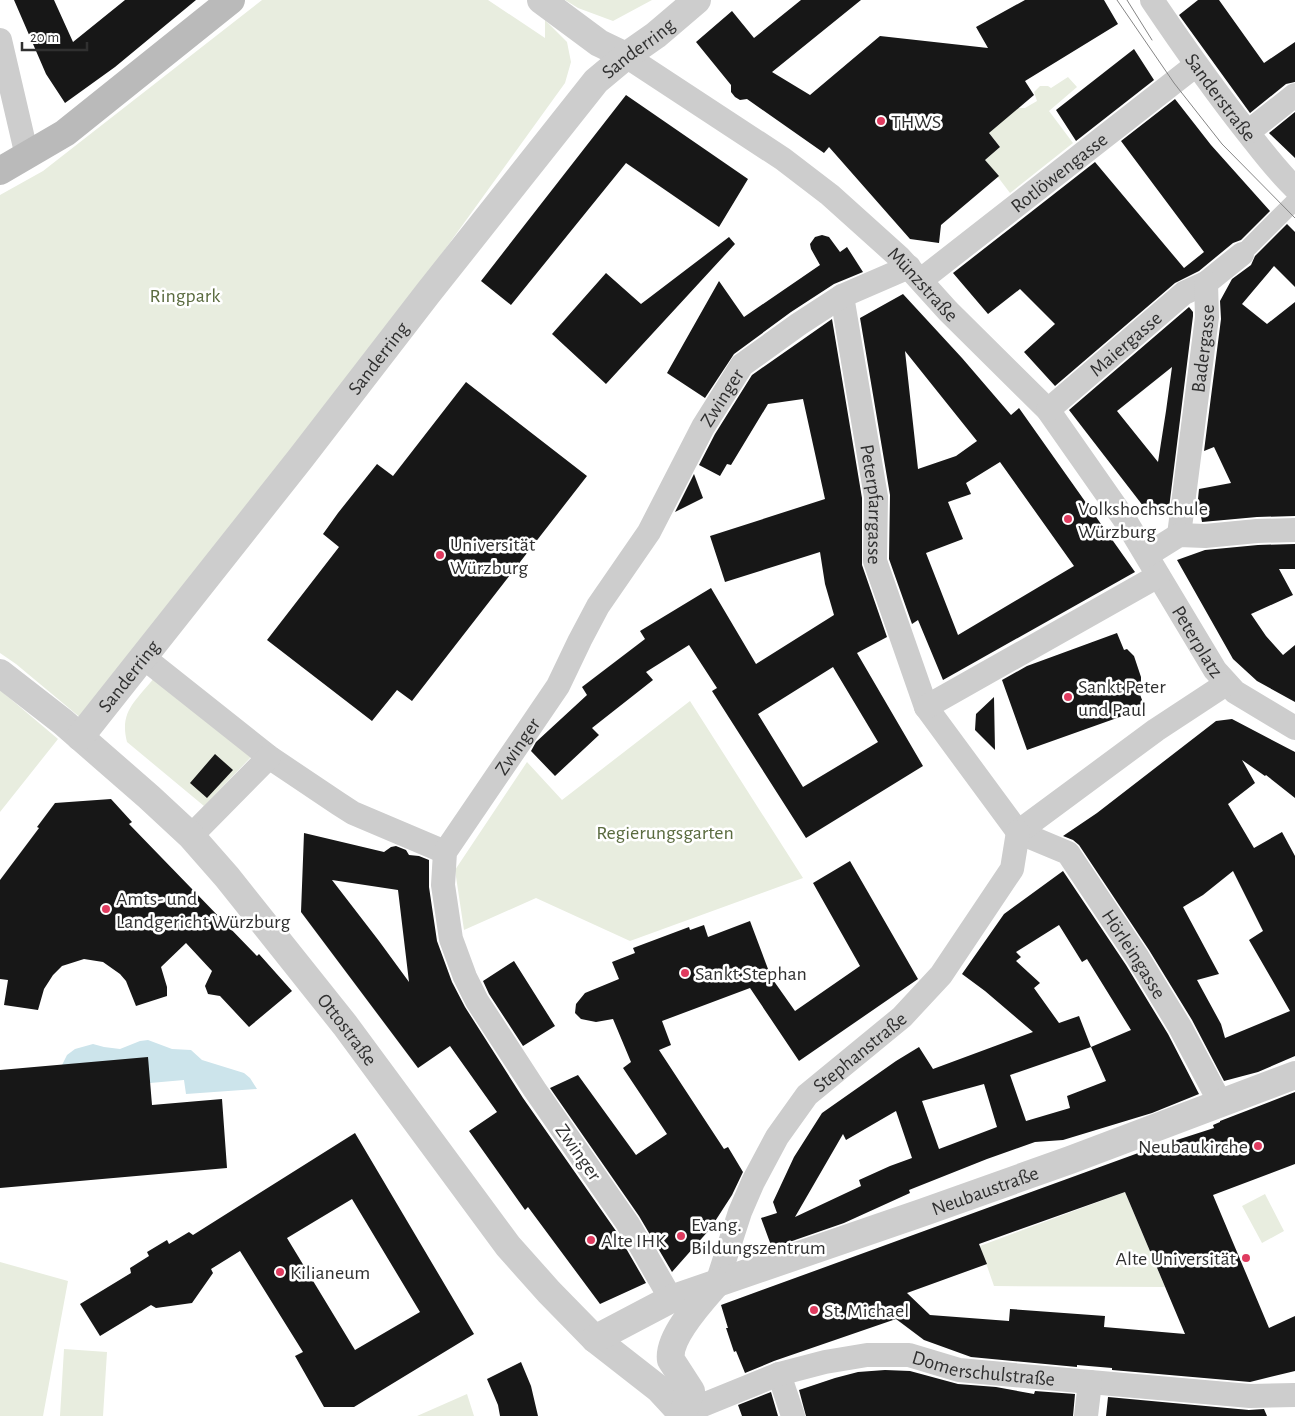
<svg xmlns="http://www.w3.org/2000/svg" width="1295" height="1416" viewBox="0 0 1295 1416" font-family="'Alegreya Sans',sans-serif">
<rect width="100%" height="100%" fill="#fff"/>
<path fill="#e8eddf" d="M262 0H488L545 38V20L567 42 571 62 565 83 358 370 94 729 16 664 0 653V195L43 171Z
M565 0H652L613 21 578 8Z
M959 67 1013 100 1019 108H1025L1037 101 1034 92 1040 86H1048L1051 88 1068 77 1077 87 1049 111 1073 143 1010 193 985 160 1000 147 989 133Z
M154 678 253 755 204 806 127 742C119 711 136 701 154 678Z
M0 690 58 739 0 812Z
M690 701 803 878 630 941 536 898 464 930 455 870 527 762 562 800Z
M1125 1192 1165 1287 994 1286 980 1246Z
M1265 1194 1284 1231 1262 1243 1242 1206Z
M0 1262 68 1281 43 1416H0Z
M64 1349 107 1352 103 1416H60Z
M467 1394 474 1416H417Z"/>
<path fill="#cce4eb" d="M148 1040 172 1049 191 1050 202 1060 244 1073 250 1078 257 1089 186 1094 184 1080 150 1083 62 1065 67 1055 75 1049 93 1044 104 1047 120 1049 140 1041Z"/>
<path fill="#171717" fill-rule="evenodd" d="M14 0H54L73 42 125 0H196L115 67 65 103 46 74Z
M801 0H861L772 72 810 95 880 36 988 48 976 27 1025 0H1104L1118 24 1025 81 1034 95 989 133 1000 147 985 160 999 176 941 225 939 243 910 239 829 147 824 153 747 99 740 100 735 97 731 92V85L696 42 732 11 754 38Z
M1198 0H1219L1264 63 1295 42V82L1286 84 1250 113 1179 15Z
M1134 49 1154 80 1076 141 1056 110Z
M626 95 748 179 719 227 626 163 511 305 481 281Z
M1175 99 1211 145 1270 211 1241 240 1233 243 1199 271 1175 283 1055 386 1024 352 1055 324 1020 289 988 314 953 273 1095 162 1184 268 1204 252 1121 141Z
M1295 112V158L1269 133Z
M1287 224 1295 232V287L1274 266 1242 304 1267 324 1295 302V516L1257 517 1202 522 1198 499 1199 489 1231 483 1214 447 1204 451 1221 319 1220 301 1232 279 1251 265 1255 256Z
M822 235 829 237 840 252 847 247 863 272 834 284 791 312 734 354 705 398 667 373 719 281 744 317 820 265 811 249 810 244 815 237Z
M729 237 735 244 606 384 552 334 606 273 641 304Z
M903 294 962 358 1011 415 1019 408 1135 572 943 680 918 620 912 624 889 559 890 495 860 318ZM905 351 977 441 956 456 918 469ZM1000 462 1074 566 958 635 926 553 963 539 948 502 971 494 966 483Z
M1189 307 1193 312V316L1168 516 1147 511 1069 410ZM1172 367 1166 411 1158 462 1117 411Z
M832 319 862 498V565L887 637 857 653 923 766 806 838 712 691 717 688 689 645 646 672 653 680 592 728 599 735 555 776 531 751 536 742 587 695 582 687 645 639 640 631 711 588 756 664 834 615 825 584 820 552 725 582 710 536 825 499 803 399 768 404 731 465 727 464 720 476 699 465 715 434 752 375ZM833 667 878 742 803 787 758 714Z
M466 382 587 476 412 701 397 690 372 721 267 640 339 547 323 534 338 513 377 464 393 476Z
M694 474 703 498 675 512Z
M1295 544V569H1279L1293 595 1251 614 1266 636 1283 655 1295 645V702L1257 681 1233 659 1177 560 1205 550 1258 545Z
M1117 633 1124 650 1127 649 1134 656 1141 677V688L1138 689 1145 708 1027 750 1002 680 1027 666Z
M994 697 995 750 975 730 976 714Z
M1232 719 1295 752V798L1266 775 1265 776 1242 760 1255 783 1228 804 1254 848 1282 832 1295 856V1056L1258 1072 1224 1081 1192 1020 1149 950 1079 845 1073 840 1063 836 1097 813 1216 721ZM1233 871 1263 931 1249 940 1290 1011 1225 1038 1221 1024 1197 980 1219 974 1183 907 1203 895Z
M215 754 233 770 207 798 190 783Z
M111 799 132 822 129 824 257 956 259 954 292 991 249 1027 220 996 208 994 205 986 212 971 186 943 161 967 167 987V996L136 1006 126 981 120 974 103 962 84 959 62 966 53 975 44 989 38 1010 4 1005 8 980 0 979V880L39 828 37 827 55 803Z
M304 833 384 852 391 847 396 846 406 850 409 855 419 856 429 860V887L437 941 452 982 465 1007 523 1098 616 1231 646 1283 600 1304 528 1207 525 1210 469 1131 497 1112 450 1046 418 1068 301 912ZM332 880 398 890 409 982 379 941Z
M850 861 918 979 799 1061 750 988 662 1021 671 1045 659 1050 724 1149 728 1147 743 1172 732 1195 710 1229 672 1272 639 1216 550 1088 578 1075 636 1155 667 1134 623 1068 631 1062 613 1019 596 1022 581 1019 575 1013 576 1004 585 993 619 979 612 962 635 953 633 948 689 927 690 930 704 925 708 937 750 921 771 977 795 1011 860 966 813 883Z
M1063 871 1126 965 1168 1034 1199 1094 1152 1113 1063 1140 1035 1142 987 1159 909 1190 910 1193 844 1223 772 1248 761 1218 777 1213 773 1202 794 1157 822 1113 896 1061 919 1047 933 1069 1033 1032 985 991 962 974 1004 914ZM1059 925 1082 962 1087 959 1131 1030 1091 1047 1079 1016 1059 1023 1034 988 1040 983 1016 961 1021 957 1016 952ZM1091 1047 1106 1081 1067 1096 1070 1108 1026 1121 1010 1075ZM984 1084 997 1127 939 1149 922 1101ZM896 1111 912 1158 890 1166 859 1180 861 1186 795 1217 843 1134 846 1140Z
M514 961 555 1026 523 1046 489 994 483 981Z
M148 1057 152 1105 222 1099 227 1168 0 1188V1070Z
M1295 1092V1164L1213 1195 1269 1328 1295 1316V1371L1250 1382 1112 1370V1368L1077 1365V1367L971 1357 924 1340 896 1319 774 1361 745 1373 736 1351 734 1352 726 1328H728L721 1305 1152 1148 1214 1128 1213 1125 1220 1122V1121ZM1125 1192 1185 1334 1104 1327 1105 1316 1010 1309 1009 1321 930 1315 907 1293 987 1264 979 1244Z
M355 1133 474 1334 354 1407H324L295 1356 303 1352 240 1251 211 1269 213 1273 192 1303 156 1308 151 1305 100 1336 80 1304 131 1273 130 1268 149 1256 147 1252 167 1240 169 1244 189 1232 193 1235ZM352 1199 420 1312 355 1350 287 1238Z
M521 1362 531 1386 538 1416H500L498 1405 487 1379Z
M885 1370 910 1371 958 1384 996 1387 1034 1394 1035 1391 1075 1394 1073 1416H806L799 1390 835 1378 858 1372Z
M771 1392 778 1416H742L738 1405Z
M1108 1397 1249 1410 1264 1409 1267 1416H1106Z"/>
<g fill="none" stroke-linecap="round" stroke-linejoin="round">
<path stroke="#cdcdcd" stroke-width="18" d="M1242 254 1295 201"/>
<g stroke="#cdcdcd" stroke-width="24">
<path id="s1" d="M1152 0C1183 46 1214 90 1248 133 1263 152 1277 171 1295 188"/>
<path d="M0 40 27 156"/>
<path id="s2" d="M626 56 783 159 830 195 900 258 948 311 1048 410 1125 520 1215 670 1235 692 1295 728"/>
<path d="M1248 132 1295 95"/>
<path id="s3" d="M921 280 1196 65"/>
<path id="s4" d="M842 296 876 497 875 561 926 707 1018 832"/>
<path id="s5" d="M1048 410 1184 293 1206 283 1242 254"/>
<path id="s6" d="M1179 535 1207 317 1206 283"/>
<path d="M1147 555 1179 535 1205 536 1257 531 1295 530"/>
<path d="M143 657 269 757 339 804 353 813 445 852"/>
<path d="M926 707 1158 576"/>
<path id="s7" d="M1018 832 1068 853 1138 958 1180 1027 1221 1104"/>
<path d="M1018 832 1156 730 1226 684"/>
<path d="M191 836 269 757"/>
<path id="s8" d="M717 1283 740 1212 753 1182 777 1137 807 1095 902 1017 941 975 1012 869 1018 832"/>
<path id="s9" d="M671 1299 628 1224 535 1090 477 1001 465 977 451 939 443 885 445 852 558 686 580 640 598 606 649 532 703 427 742 365 799 324 842 296 909 267"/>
<path d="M779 1374 793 1416"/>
<path id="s10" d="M683 1413 779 1374 825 1362 867 1355H909L959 1370 1090 1382 1250 1396 1295 1395"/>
<path d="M1086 1416 1090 1382"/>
</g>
<g stroke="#cdcdcd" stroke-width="28">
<path d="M541 0 599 43 626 56"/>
<path id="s11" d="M0 673 63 722 149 797 191 836 227 877 345 1025 508 1246 549 1292 595 1339 659 1389 684 1416"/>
<path id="s12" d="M80 737 300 459 428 293 596 81 626 56 656 35 697 0"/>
<path id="s13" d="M595 1339 671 1299 924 1212 1070 1160 1295 1075"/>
<path d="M683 1413 691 1391 671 1360C667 1337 703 1299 717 1283"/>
</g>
<path stroke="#bababa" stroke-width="28" d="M0 171 65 133 231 0"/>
<path stroke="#858585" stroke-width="1" d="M1117 0 1174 83 1222 144 1295 218
M1127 0 1152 40"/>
</g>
<g fill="#df3b5f" stroke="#fff" stroke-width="2">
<circle cx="881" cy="121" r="5"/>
<circle cx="1068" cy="519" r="5"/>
<circle cx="440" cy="555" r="5"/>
<circle cx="1068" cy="697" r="5"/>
<circle cx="106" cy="909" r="5"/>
<circle cx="685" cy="973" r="5"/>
<circle cx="1258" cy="1146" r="5"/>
<circle cx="681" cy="1236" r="5"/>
<circle cx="591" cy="1240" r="5"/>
<circle cx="1246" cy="1258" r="5"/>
<circle cx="280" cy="1272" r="5"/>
<circle cx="814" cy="1310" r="5"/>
</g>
<g text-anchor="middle" stroke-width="5" stroke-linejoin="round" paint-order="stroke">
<g font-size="20" fill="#303030" stroke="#fff">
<text dy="7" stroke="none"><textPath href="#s12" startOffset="888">Sanderring</textPath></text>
<text dy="7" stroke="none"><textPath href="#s1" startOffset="119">Sanderstraße</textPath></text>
<text dy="7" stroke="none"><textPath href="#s3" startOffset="175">Rotlöwengasse</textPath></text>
<text dy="7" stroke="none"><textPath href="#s2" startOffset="376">Münzstraße</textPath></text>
<text dy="7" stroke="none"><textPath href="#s5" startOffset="102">Maiergasse</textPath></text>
<text dy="7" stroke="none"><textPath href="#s6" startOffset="188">Badergasse</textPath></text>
<text dy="7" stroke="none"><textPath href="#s12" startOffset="482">Sanderring</textPath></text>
<text dy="7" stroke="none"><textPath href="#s9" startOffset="1044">Zwinger</textPath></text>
<text dy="7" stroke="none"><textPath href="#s4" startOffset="211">Peterpfarrgasse</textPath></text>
<text dy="7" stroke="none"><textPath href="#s2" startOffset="829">Peterplatz</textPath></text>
<text dy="7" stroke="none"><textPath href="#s12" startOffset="78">Sanderring</textPath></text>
<text dy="7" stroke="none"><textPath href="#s9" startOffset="639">Zwinger</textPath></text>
<text dy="7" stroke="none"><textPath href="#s7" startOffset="175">Hörleingasse</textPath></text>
<text dy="7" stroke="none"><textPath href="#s11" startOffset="500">Ottostraße</textPath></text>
<text dy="7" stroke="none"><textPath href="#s8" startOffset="278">Stephanstraße</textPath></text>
<text transform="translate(579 1152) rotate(55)" y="7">Zwinger</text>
<text dy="7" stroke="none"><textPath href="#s13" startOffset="418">Neubaustraße</textPath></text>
<text dy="7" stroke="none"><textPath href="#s10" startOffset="312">Domerschulstraße</textPath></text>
</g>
<g font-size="20" fill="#303030" stroke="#fff" text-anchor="start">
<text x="891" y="128">THWS</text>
<text x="1078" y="515">Volkshochschule<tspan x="1078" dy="23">Würzburg</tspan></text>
<text x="450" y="551">Universität<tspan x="450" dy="23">Würzburg</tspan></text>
<text x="1078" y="693">Sankt Peter<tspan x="1078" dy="23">und Paul</tspan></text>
<text x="116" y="905">Amts- und<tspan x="116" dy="23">Landgericht Würzburg</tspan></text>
<text x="695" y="980">Sankt Stephan</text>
<text x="1248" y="1153" text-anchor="end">Neubaukirche</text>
<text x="691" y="1231">Evang.<tspan x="691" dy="23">Bildungszentrum</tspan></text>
<text x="601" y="1247">Alte IHK</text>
<text x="1236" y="1265" text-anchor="end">Alte Universität</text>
<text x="290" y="1279">Kilianeum</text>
<text x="824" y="1317">St. Michael</text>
</g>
<g font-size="20" fill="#5a6b3f" stroke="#fff">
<text x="185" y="302">Ringpark</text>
<text x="665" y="839">Regierungsgarten</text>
</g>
</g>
<path d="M22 42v8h65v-8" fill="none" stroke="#303030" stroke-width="2.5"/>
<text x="30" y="42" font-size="15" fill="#303030" stroke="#ffffff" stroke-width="4" paint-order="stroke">20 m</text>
</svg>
